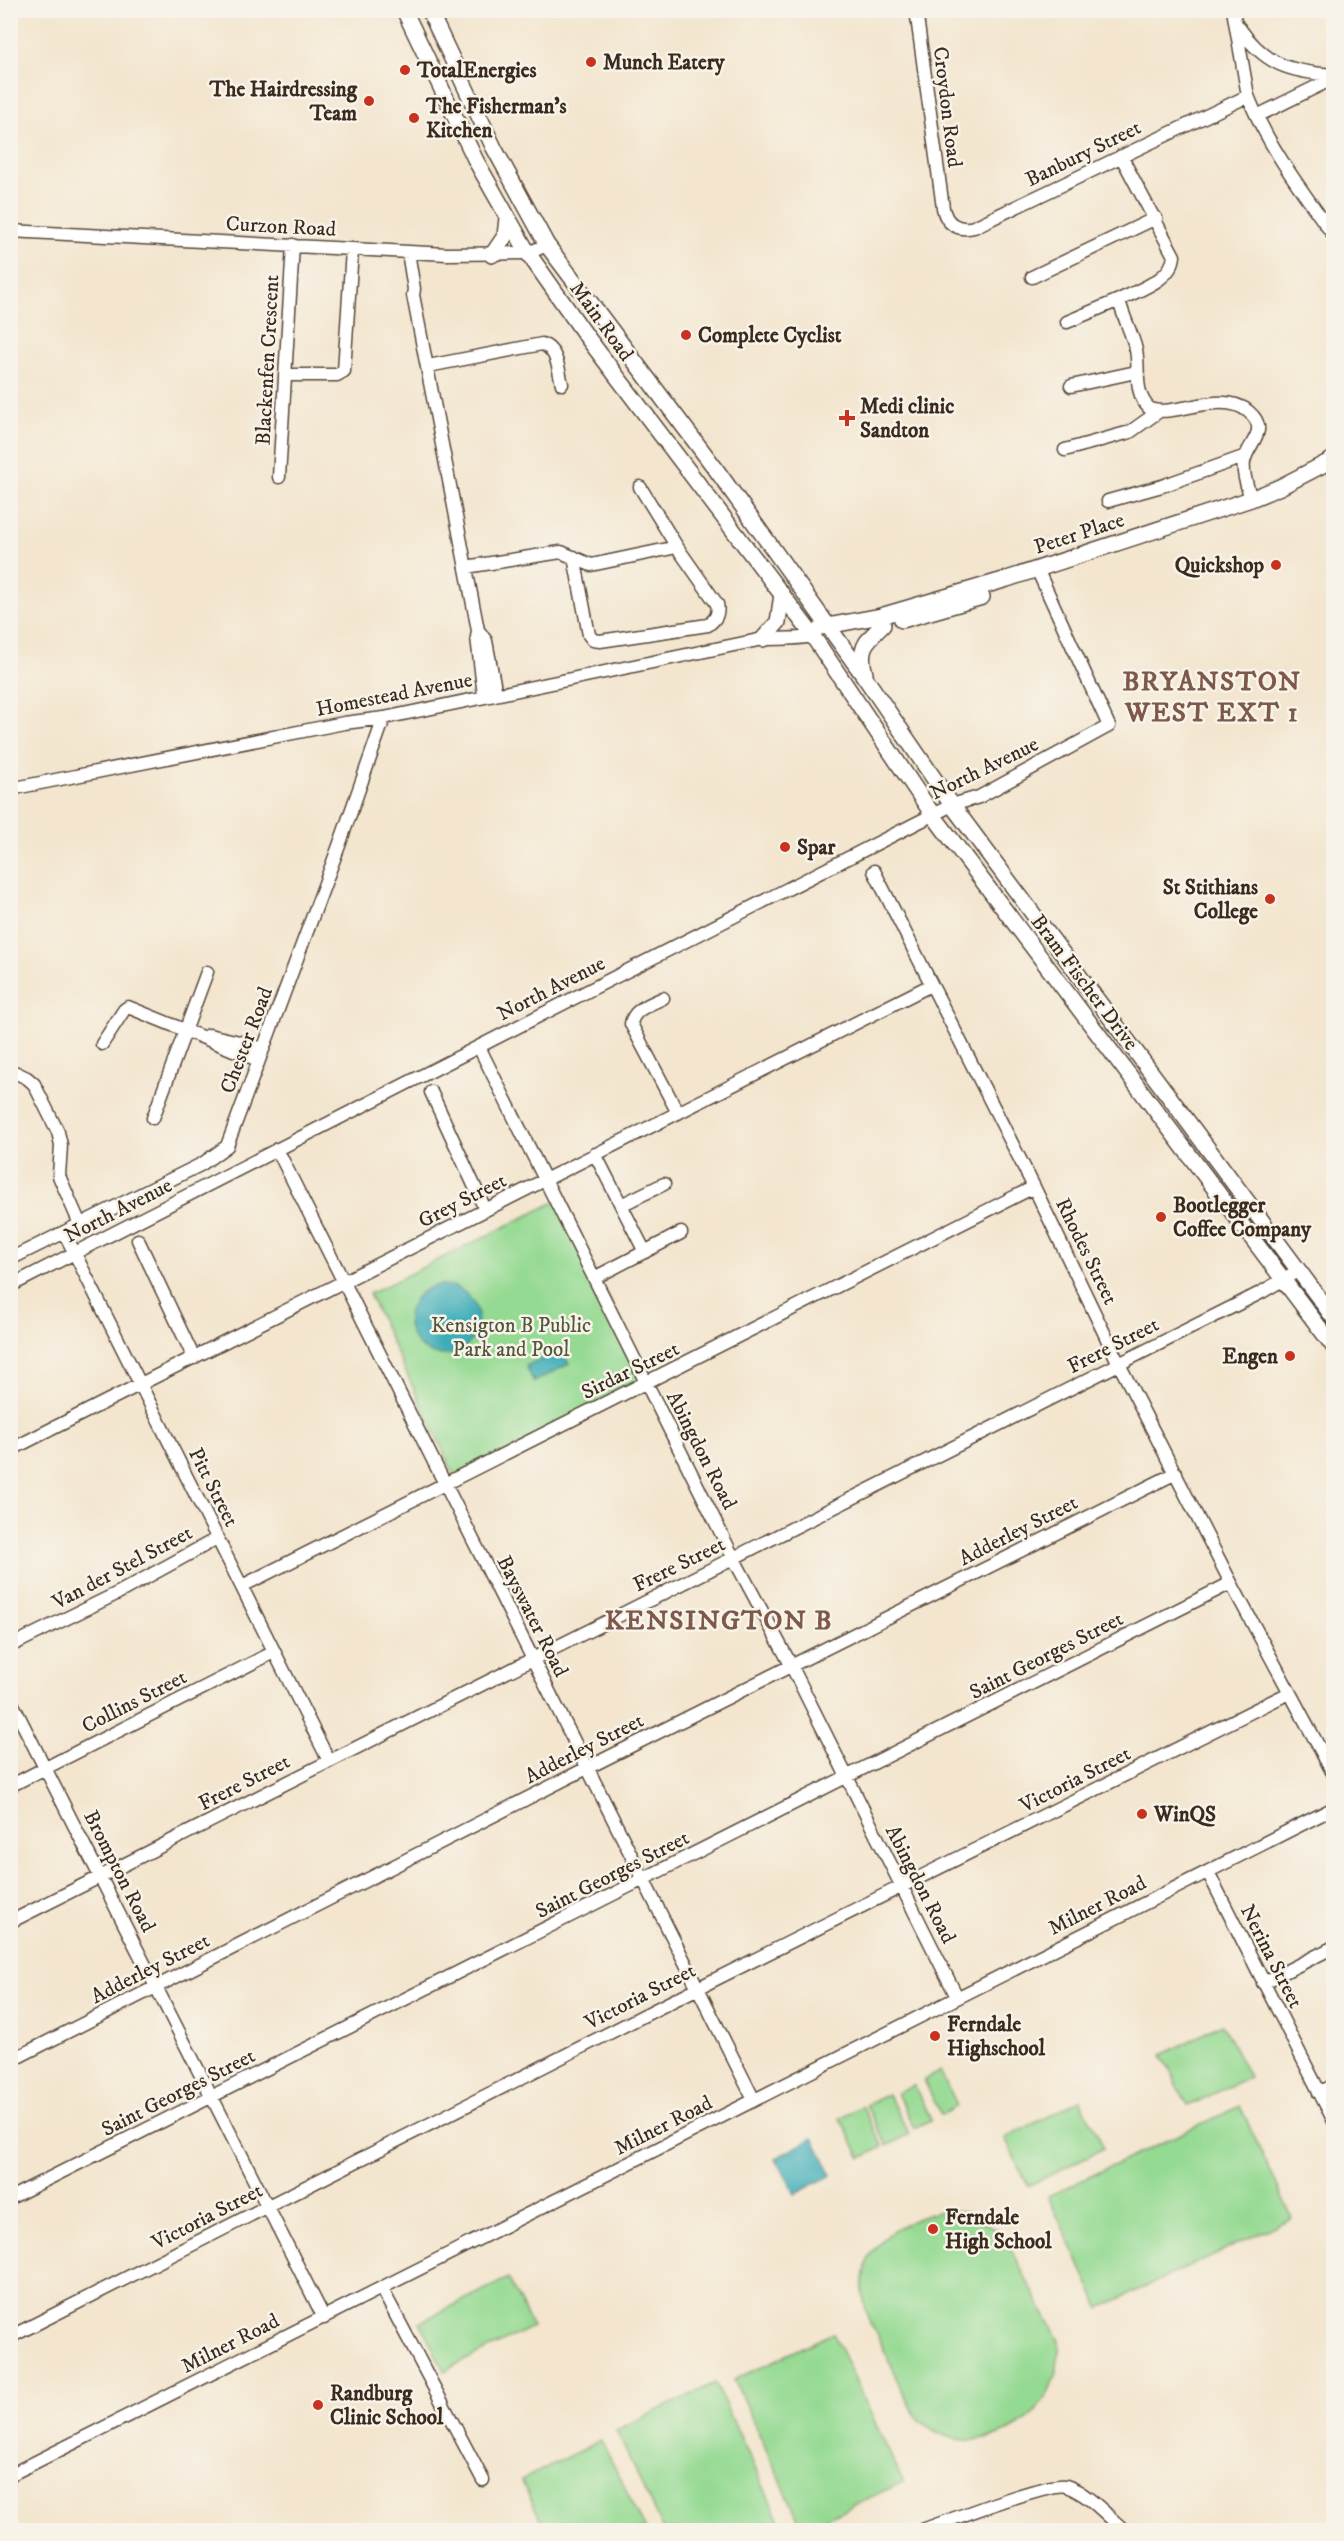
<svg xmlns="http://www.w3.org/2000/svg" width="1344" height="2541" viewBox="0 0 1344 2541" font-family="'IM FELL DW Pica',serif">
<rect width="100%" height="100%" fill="#f7f3e8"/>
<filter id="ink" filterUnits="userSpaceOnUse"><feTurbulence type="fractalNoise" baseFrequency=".0167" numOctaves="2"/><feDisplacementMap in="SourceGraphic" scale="12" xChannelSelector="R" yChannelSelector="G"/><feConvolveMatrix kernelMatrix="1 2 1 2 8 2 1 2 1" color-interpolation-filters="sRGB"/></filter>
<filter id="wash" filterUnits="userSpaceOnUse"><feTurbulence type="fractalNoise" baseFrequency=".008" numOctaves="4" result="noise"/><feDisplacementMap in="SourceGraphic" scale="24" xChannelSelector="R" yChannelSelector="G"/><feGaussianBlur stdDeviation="1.35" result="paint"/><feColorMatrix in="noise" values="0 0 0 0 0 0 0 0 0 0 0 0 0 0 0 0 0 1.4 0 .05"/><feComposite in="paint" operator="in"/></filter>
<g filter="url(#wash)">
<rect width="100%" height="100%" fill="#f3e5ce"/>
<path fill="#95da93" stroke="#688258" stroke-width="1.5" d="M559 1200 652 1384 455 1476 369 1294Z
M1222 2024 1249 2077 1188 2106 1162 2055Z
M940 2071 957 2106 941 2115 924 2080Z
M914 2085 931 2120 914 2128 897 2093Z
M888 2094 909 2134 887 2146 866 2105Z
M1080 2100 1104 2148 1028 2186 1005 2138Z
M862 2106 883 2147 861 2158 840 2118Z
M1240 2106 1292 2218 1100 2308 1048 2196Z
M948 2210 966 2212 1002 2233 1059 2341C1060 2373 1048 2406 1020 2424 994 2441 964 2447 935 2431 927 2426 917 2419 912 2410 902 2394 895 2374 887 2356 880 2340 867 2320 864 2302 854 2246 900 2219 948 2210Z
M508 2278 532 2327 444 2371 420 2322Z
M833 2333 903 2482 803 2529 734 2380Z
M715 2383 784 2530H663L616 2430Z
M601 2440 646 2530H546L521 2480Z"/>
<path fill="#3eaeb9" stroke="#3c6c6c" stroke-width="1.5" d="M408 1320a35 35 0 1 1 70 0a35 35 0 1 1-70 0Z
M561 1349 569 1364 534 1382 526 1366Z
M813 2138 832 2175 795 2194 776 2158Z"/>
</g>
<g filter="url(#ink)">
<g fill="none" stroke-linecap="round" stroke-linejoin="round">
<defs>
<path id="minor" d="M916 10 943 208C946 224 958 231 974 227L1248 96
M1233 10 1248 96C1268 147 1303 192 1334 236
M1237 25C1264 64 1288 72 1334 75
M1257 116 1334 78
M10 231 447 254 528 253 547 245
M408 252 414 289 413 295 478 630 477 637 484 696
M1032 277 1156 218
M1119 300C1138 290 1172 280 1174 256L1121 156
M1067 322 1119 300C1123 317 1132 333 1136 350 1140 369 1133 392 1149 408 1170 420 1222 388 1249 412 1271 431 1247 443 1244 462 1242 474 1248 488 1251 499
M428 366 542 344C558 350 558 369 562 384
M285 375H337L344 371 352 250
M1071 386 1136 372
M1065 450 1130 432 1158 412
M279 477 293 245
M640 487 677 547
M1108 501 1162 486 1246 456
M466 567 561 552 591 565 677 547 717 604C719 614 716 619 708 625L600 641 593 640 589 635 574 557
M478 630 486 641 496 694
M10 789 344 723 384 718 763 639C780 638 795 640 813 636
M874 871 1034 1187 1119 1364 1231 1583 1334 1775
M663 998C651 1004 633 1009 631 1024L678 1113
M209 1035 240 1042 263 1049
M102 1044 124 1010 128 1007 258 1060
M479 1047 734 1559 791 1665 957 1997
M10 1070 27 1078 34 1084 58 1132 61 1145 59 1176 80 1224
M431 1092 485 1209
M153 1118 207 972
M277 1149 754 2100
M595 1154 645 1252
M621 1205 664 1184
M64 1232 329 1761
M138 1240 194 1358
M10 1259 202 1164 227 1146 340 843 384 718
M594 1278 681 1233
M10 1286 952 805 979 797 1109 726 1037 569
M10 1450 931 985
M242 1586 1034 1187
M10 1646 118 1593 218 1538
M10 1699 324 2318
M10 1786 274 1652
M1208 1872 1334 2121
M10 1922 1262 1292 1299 1270
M1263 1983 1334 1947
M10 2061 587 1768 1176 1473
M1319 2093 1334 2085
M10 2198 1231 1583
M382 2289 483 2480
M10 2337 698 1988 1289 1693
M10 2475 1334 1808
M922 2530C946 2522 1048 2481 1066 2486 1088 2493 1107 2516 1124 2530"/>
<path id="major" d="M404 10 476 161 528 253 587 337 808 629 933 815 1334 1347
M429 10 494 148 547 245 715 468 866 679 952 805 1334 1318
M492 255 505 236 507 218
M902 620 982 597
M822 627 881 616 1007 579 1251 499 1280 487 1334 459
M763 639 778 622 782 594
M865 674C858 648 865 642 883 625"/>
</defs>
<use href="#minor" stroke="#574638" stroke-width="15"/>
<use href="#major" stroke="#574638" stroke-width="18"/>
<use href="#minor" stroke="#fff" stroke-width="12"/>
<use href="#major" stroke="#fff" stroke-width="15"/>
</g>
</g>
<g fill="#c8321e" stroke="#f7f3e8" stroke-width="2">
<circle cx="591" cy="62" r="6"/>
<circle cx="405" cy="70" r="6"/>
<circle cx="369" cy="101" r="6"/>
<circle cx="414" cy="118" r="6"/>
<circle cx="686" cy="335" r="6"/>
<path d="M844 409h6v6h6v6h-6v6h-6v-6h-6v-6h6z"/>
<circle cx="1276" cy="565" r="6"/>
<circle cx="785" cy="847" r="6"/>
<circle cx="1270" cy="899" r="6"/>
<circle cx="1161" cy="1217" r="6"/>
<circle cx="1290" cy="1356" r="6"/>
<circle cx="1142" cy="1814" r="6"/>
<circle cx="935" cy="2036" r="6"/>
<circle cx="933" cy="2229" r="6"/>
<circle cx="318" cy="2405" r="6"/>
</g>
<g text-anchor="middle" stroke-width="5" stroke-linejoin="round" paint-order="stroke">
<g font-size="21" font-weight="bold" fill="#3b2a1e" stroke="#f7f3e8" text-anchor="start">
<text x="603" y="69">Munch Eatery</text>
<text x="417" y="77">TotalEnergies</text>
<text x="357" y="96" text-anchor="end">The Hairdressing<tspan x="357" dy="24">Team</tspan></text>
<text x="426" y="113">The Fisherman's<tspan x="426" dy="24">Kitchen</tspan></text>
<text x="698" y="342">Complete Cyclist</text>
<text x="860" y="413">Medi clinic<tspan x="860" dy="24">Sandton</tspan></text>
<text x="1264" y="572" text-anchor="end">Quickshop</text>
<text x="797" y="854">Spar</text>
<text x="1258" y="894" text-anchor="end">St Stithians<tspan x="1258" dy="24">College</tspan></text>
<text x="1173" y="1212">Bootlegger<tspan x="1173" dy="24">Coffee Company</tspan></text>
<text x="1278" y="1363" text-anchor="end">Engen</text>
<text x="1154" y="1821">WinQS</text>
<text x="947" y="2031">Ferndale<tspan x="947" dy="24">Highschool</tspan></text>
<text x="945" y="2224">Ferndale<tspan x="945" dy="24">High School</tspan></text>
<text x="330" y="2400">Randburg<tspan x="330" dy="24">Clinic School</tspan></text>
</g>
<g font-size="21" fill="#3b2a1e" stroke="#f7f3e8">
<text transform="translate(948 107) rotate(83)" y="7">Croydon Road</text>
<text transform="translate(1083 153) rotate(-26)" y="7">Banbury Street</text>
<text transform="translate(281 226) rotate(3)" y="7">Curzon Road</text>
<text transform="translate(602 321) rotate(54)" y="7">Main Road</text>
<text transform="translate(267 360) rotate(-87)" y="7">Blackenfen Crescent</text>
<text transform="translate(1079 533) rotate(-18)" y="7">Peter Place</text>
<text transform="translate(394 694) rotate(-11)" y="7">Homestead Avenue</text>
<text transform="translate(984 768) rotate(-26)" y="7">North Avenue</text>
<text transform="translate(1085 982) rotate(53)" y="7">Bram Fischer Drive</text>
<text transform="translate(551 988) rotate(-27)" y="7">North Avenue</text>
<text transform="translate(246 1040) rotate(-69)" y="7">Chester Road</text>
<text transform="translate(462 1200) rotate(-27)" y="7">Grey Street</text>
<text transform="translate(118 1210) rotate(-27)" y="7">North Avenue</text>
<text transform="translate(1087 1251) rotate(64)" y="7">Rhodes Street</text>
<text transform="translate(1113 1345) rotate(-27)" y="7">Frere Street</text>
<text transform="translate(630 1370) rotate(-26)" y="7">Sirdar Street</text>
<text transform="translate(702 1450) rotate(63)" y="7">Abingdon Road</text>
<text transform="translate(214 1487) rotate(63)" y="7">Pitt Street</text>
<text transform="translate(1018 1530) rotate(-27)" y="7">Adderley Street</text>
<text transform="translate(679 1564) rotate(-26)" y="7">Frere Street</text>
<text transform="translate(122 1567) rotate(-28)" y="7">Van der Stel Street</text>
<text transform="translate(533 1616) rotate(63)" y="7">Bayswater Road</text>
<text transform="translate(1046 1655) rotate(-27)" y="7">Saint Georges Street</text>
<text transform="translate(134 1701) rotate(-27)" y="7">Collins Street</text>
<text transform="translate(584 1748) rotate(-27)" y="7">Adderley Street</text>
<text transform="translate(1075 1779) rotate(-27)" y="7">Victoria Street</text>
<text transform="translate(244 1782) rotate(-27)" y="7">Frere Street</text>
<text transform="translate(120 1871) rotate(63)" y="7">Brompton Road</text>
<text transform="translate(612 1874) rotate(-27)" y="7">Saint Georges Street</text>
<text transform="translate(921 1884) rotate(63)" y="7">Abingdon Road</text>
<text transform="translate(1097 1905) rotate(-27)" y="7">Milner Road</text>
<text transform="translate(1272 1956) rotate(63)" y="7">Nerina Street</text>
<text transform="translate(150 1968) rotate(-27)" y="7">Adderley Street</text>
<text transform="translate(640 1996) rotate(-27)" y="7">Victoria Street</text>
<text transform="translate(178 2092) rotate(-27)" y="7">Saint Georges Street</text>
<text transform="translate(663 2125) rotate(-27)" y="7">Milner Road</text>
<text transform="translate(207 2216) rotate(-27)" y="7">Victoria Street</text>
<text transform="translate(230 2343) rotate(-27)" y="7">Milner Road</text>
</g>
<g font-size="21" fill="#52563b" stroke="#f7f3e8">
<text x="511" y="1332">Kensigton B Public<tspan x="511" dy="24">Park and Pool</tspan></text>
</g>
<g font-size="27" font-weight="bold" letter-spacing="1.5" fill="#7e584a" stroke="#f7f3e8">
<text x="1212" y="690">BRYANSTON<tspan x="1212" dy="31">WEST EXT 1</tspan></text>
<text x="719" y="1629">KENSINGTON B</text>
</g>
</g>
<rect width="1344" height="2541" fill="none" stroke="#f7f3e8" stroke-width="36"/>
</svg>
